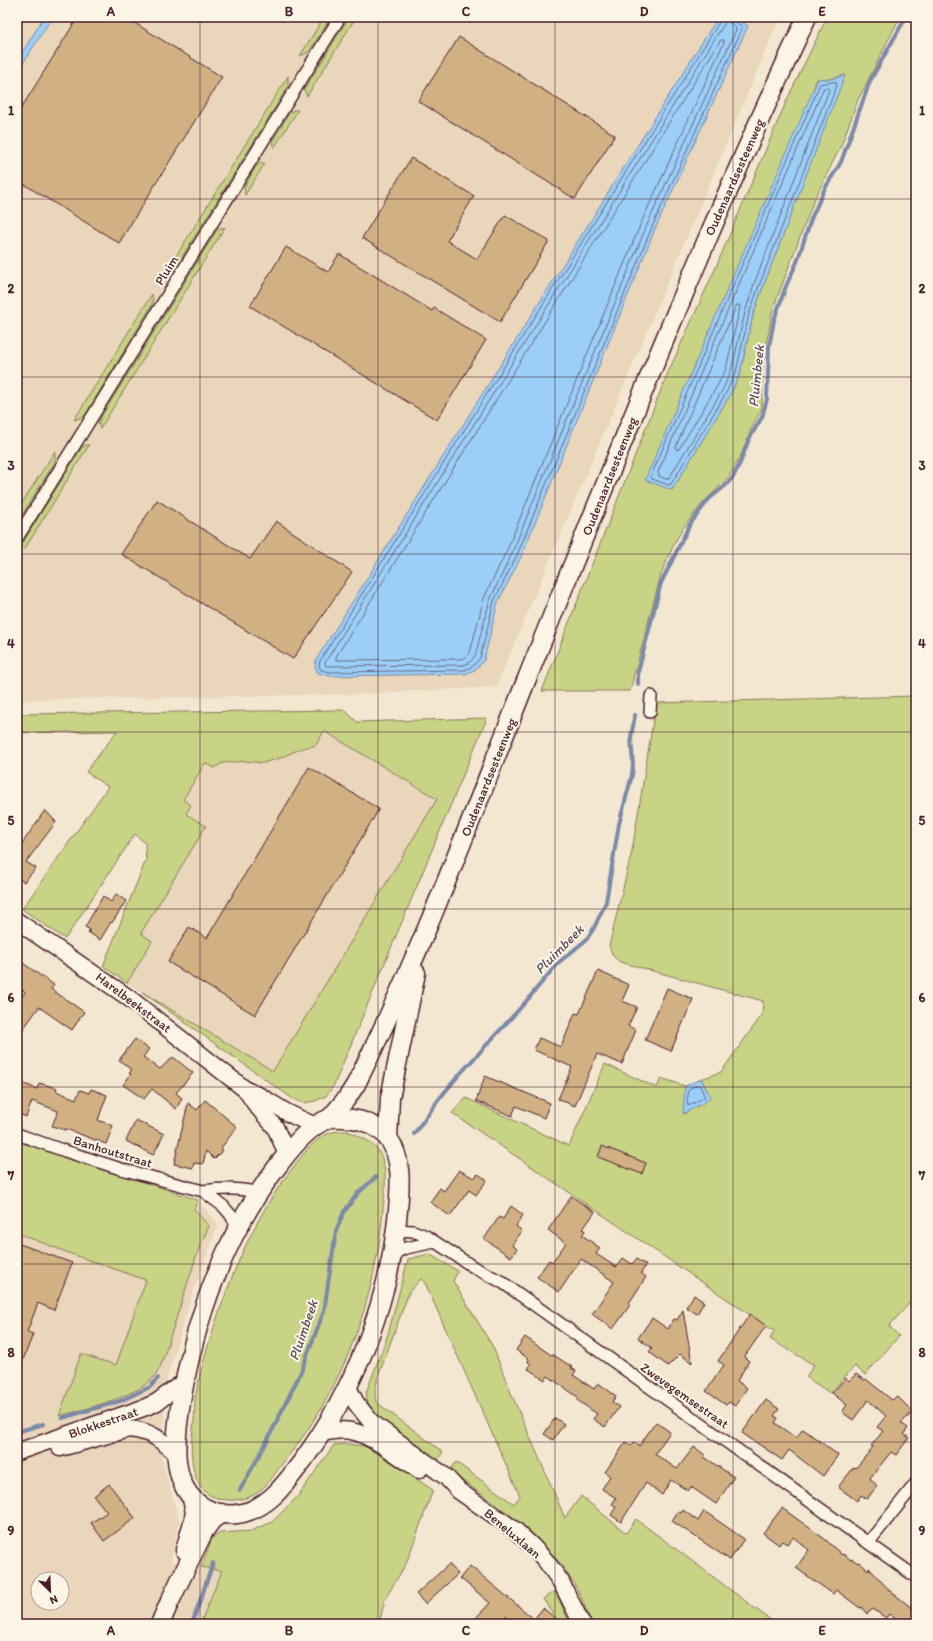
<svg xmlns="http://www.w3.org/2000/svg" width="933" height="1641" viewBox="0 0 933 1641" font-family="Itim,sans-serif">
<rect width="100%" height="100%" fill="#f3e7d2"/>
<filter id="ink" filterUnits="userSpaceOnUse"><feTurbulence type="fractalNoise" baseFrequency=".025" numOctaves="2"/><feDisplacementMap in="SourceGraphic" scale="8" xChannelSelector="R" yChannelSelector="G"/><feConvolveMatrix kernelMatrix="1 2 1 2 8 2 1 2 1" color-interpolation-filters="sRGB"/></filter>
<g filter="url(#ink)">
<path fill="#e9d6bb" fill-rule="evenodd" d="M17 17H780L496 687 363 694 17 700Z
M324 731 438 799 273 1071 127 983 152 941 140 934 206 826 186 814 183 800 205 763 214 768 223 763 245 761 263 763 316 745Z
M17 1140 198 1200 218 1225 191 1298 167 1378 161 1456 179 1520 171 1561 222 1570 200 1624H17ZM38 1579H62V1603H38Z"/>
<path fill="#c8d386" stroke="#897958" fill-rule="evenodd" d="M324 17H331L309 52 300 56Z
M349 17H356L307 96 304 90Z
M827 17H900L858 100 841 146 814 200 773 309 763 362 762 408 750 432 741 456 728 478 702 504 683 528 674 544 661 574 630 691H542L666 377 716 267 786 102ZM844 75 763 287 753 315 740 374 730 395 672 490 817 79H831Z
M288 76V87L174 270 170 273 165 274Z
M294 110H298L274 148 272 142 290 112Z
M262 163H265L245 195 244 187 257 165Z
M225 227 100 429 98 422 217 230Z
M152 294 153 299 152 305 84 417 74 420Z
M86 445H89L24 550 20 547 82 447Z
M55 451V462L17 523V511Z
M916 696V1296L889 1326 899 1336 865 1375 855 1366 830 1393 806 1377 814 1365 770 1339 774 1331 452 1113 466 1098 569 1146 605 1064 657 1088 661 1078 685 1086 684 1114 709 1094 701 1079 721 1072 762 1015 763 1001 620 962 613 956 609 946 632 851 656 703Z
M345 710 357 722 487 718 334 1085 326 1096 315 1101 303 1103 293 1099 142 992 273 1071 437 799 324 731 316 745 300 749 280 758 263 763 245 761 223 763 214 768 205 763 183 800 191 805 186 814 206 826 141 933 152 941 127 983 103 966 146 860 145 843 135 834 65 939 22 909 108 787 86 772 117 731 17 733V714Z
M346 1131C357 1134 369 1140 377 1149 389 1165 385 1190 383 1209 376 1299 343 1389 286 1459 277 1470 269 1485 257 1493 242 1503 212 1504 200 1486 195 1478 192 1466 192 1457 190 1445 193 1432 194 1421 195 1412 194 1403 196 1394 200 1370 208 1345 216 1321 234 1268 254 1220 288 1174 300 1159 313 1137 333 1132 337 1131 342 1131 346 1131Z
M17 1140 198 1200 194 1209 209 1226 198 1251 162 1362C160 1368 157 1374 153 1378 136 1397 84 1409 59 1416L81 1354 116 1365 146 1280 74 1255 17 1233Z
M429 1254 458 1271 453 1281 493 1347 511 1393 565 1518 581 1496 626 1533 636 1519 776 1624H592C586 1611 581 1594 573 1582 542 1533 495 1504 449 1471L456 1462 514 1504 520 1496 425 1283 421 1279 409 1292 378 1377 375 1391 376 1402 443 1452 436 1463 370 1414 366 1393 388 1334 408 1259Z
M349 1444 364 1446 388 1460 433 1490 406 1564 385 1599 379 1624H200L222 1571 201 1567 212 1538 220 1533 251 1531 272 1522 298 1496 334 1445Z
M555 1590 570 1624H558L555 1617 543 1599Z"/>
<path fill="#9bcff9" stroke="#7b89a7" d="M44 17H52L17 73V61Z
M718 17H735L748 26 655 229 521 557 498 602 484 660 476 669 466 674 330 676 318 673 315 667 316 660Z
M845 75 763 287 753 315 740 374 730 395 672 490 645 480 818 79H831Z
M701 1079 709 1094 710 1099 683 1114 685 1086Z"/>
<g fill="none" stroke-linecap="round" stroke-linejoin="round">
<path stroke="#6a657d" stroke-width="1" d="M721 17 720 21 320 661 319 666 321 670 330 672 465 670 473 666 480 658 494 601 517 555 652 227 742 29V26L734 21 733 17
M727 20 736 28V30L647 225 512 553 490 600 475 656 470 662 464 665 326 666 325 663Z
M721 40H724V42L641 223 507 550 484 598 470 653 466 657 462 659 336 660V657Z
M836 82 837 85 759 286 749 314 736 372 726 393 671 484 669 485 652 479 651 476 820 84Z
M824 88H828L829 90 754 284 745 313 731 371 722 391 669 478 666 479 659 476 658 473Z
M737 305H739L740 307 726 369 716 388 679 449 677 450 676 447Z
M698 1085 700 1086 705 1097 688 1106 687 1101 689 1089Z"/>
<path stroke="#7b89a7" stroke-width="4" d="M638 684V672L661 583 690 524 709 499 725 486 733 477 740 463 749 439 762 417 767 399 769 347 774 320 786 286 797 262 811 219 824 190 841 162 870 81 906 17
M414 1134 439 1099 459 1075 523 1005 558 963 586 940 594 928 606 902 619 824 632 775 633 765 631 737 635 715
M62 1418 120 1401 150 1387 158 1378
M17 1432 43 1424
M240 1490 265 1445 300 1374 324 1311 336 1231 344 1212 358 1193 376 1177
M192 1624 213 1563"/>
</g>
<path fill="#d1b084" stroke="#4a1f2b" d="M78 17H125L222 77 119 243 17 180V115Z
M459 37 615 135 575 199 418 101Z
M411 158 474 196 447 241 477 259 505 215 549 241 500 322 362 238Z
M286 247 328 272 339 254 432 311 434 308 486 340 437 420 250 306Z
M157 500 250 559 276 521 352 572 293 659 121 554Z
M309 767 379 809 255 1015 168 962 189 927 207 938Z
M45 810 56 822 26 862 36 868 24 882 17 877V851Z
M116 894 126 901 112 923 111 922 100 940 88 932 90 930 85 927 103 896 111 902Z
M17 959 54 985 51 989 84 1012 72 1030 39 1007 17 1038V1004L25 992 17 986Z
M598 971 629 985 622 1001 637 1007 628 1026 636 1030 622 1064 597 1054 575 1106 558 1099 572 1067 534 1050 539 1038 561 1047 575 1013 579 1014Z
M667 988 693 999 671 1051 645 1040Z
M135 1039 149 1049 143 1057 160 1069 173 1057 193 1073 176 1093 182 1098 176 1109 152 1089 144 1099 123 1085 131 1074 129 1073 132 1070 119 1060Z
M485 1076 550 1103 544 1118 516 1106 512 1116 476 1101Z
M17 1081 37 1089 39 1083 57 1088 56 1091 76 1099 80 1090 89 1093 91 1089 107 1095 98 1120 113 1126 106 1144 66 1129 65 1130 52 1126 58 1111 32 1101 26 1117 17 1113Z
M205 1100 237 1127 221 1148 223 1150 214 1159 206 1151 203 1164 194 1163 193 1168 174 1164 188 1103 197 1110Z
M136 1120 164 1134 153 1155 126 1141Z
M602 1146 646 1163 642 1174 598 1157Z
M459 1170 474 1178 478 1174 487 1180 476 1195 469 1190 450 1216 430 1202 440 1188 444 1191Z
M571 1196 595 1212 583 1229 585 1231 582 1235 600 1248 596 1254 616 1267 623 1258 632 1264 636 1259 646 1265 641 1273 646 1277 629 1303 630 1305 613 1329 592 1314 614 1282 597 1270 581 1259 559 1292 537 1277 549 1260 552 1262 566 1243 548 1230Z
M511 1206 523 1215 516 1226 522 1231 512 1245 517 1249 511 1257 484 1239 499 1217 503 1219Z
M17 1243 72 1263 54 1310 38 1303 27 1332 33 1334 18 1373 17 1372Z
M694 1295 704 1302 697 1314 686 1307Z
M683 1310 692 1363 680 1354 668 1366 649 1352 652 1348 638 1338 652 1318 668 1329 674 1319 677 1320Z
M750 1314 766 1326 744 1357 749 1361 737 1381 747 1388 735 1406 729 1402 726 1405 706 1391 724 1365 718 1361Z
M525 1337 551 1355 552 1354 572 1367 571 1368 576 1371 573 1375 594 1389 598 1383 616 1396 612 1402 619 1407 605 1427 593 1419 597 1414 577 1400 579 1398 548 1376 545 1380 528 1369 531 1364 528 1362 529 1359 516 1350Z
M856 1374 864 1380 866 1379 892 1400 897 1396 913 1412 901 1423 908 1428 904 1434 909 1438 896 1455 891 1452 870 1478 877 1486 867 1499 861 1495 857 1501 838 1487 854 1467 856 1468 873 1447 871 1446 883 1431 877 1427 886 1416 868 1400 853 1420 842 1412 847 1405 832 1393 846 1378 849 1381Z
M766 1400 779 1409 774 1416 778 1418 775 1423 796 1438 803 1429 838 1455 823 1476 789 1450 782 1460 742 1433Z
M555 1418 564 1424 553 1440 544 1434Z
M656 1422 670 1432 655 1454 677 1469 694 1447 705 1455 704 1457 734 1477 716 1504 691 1487 688 1491 671 1480 662 1495 646 1483 621 1522 611 1515 616 1507 612 1504 616 1498 602 1489 610 1476 605 1472 626 1442 631 1446 634 1442 639 1446Z
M109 1484 135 1518 104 1541 91 1523 107 1512 94 1496Z
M782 1508 826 1540 842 1555 843 1554 851 1560 852 1559 858 1563 859 1562 868 1570 869 1568 890 1591 916 1611V1624H902L889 1614 886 1618 873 1609 867 1614 861 1607 860 1608 836 1590 833 1594 796 1568 809 1550 793 1537 787 1544 782 1541 779 1545 763 1533Z
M683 1510 698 1521 704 1511 744 1539 730 1560 672 1521 678 1511 681 1513Z
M449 1564 458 1574 425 1604 416 1594Z
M470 1566 534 1619 543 1608 562 1624H515L506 1616 498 1624H470L490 1603 460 1578Z"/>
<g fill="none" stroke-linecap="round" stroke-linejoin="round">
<defs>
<path id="street" d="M17 538 340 17
M650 712 651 696
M17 1134 65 1151 121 1169 203 1191 223 1206 230 1214 235 1222 240 1225
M203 1191C217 1189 246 1187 258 1194
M396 1230 413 1231 426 1236 475 1268 502 1282 916 1577
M392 1254 406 1248 435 1242
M869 1542 916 1483"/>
<path id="secondary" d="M17 921 129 998 246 1090 260 1096 288 1113 315 1126
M246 1090 256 1105 275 1127 287 1154
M348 1387 356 1403 371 1422 446 1477 459 1491 515 1530 532 1546 546 1561 561 1582 582 1624
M322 1433C331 1431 341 1429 351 1431 370 1434 402 1458 419 1470
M60 1448 129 1429C143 1430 153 1434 164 1443 168 1446 171 1450 177 1452
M17 1452 146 1407 157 1402 178 1386H184"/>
<path id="primary" d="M330 1118 347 1098 356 1084C422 952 473 813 528 676 617 455 705 233 807 17
M330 1118C351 1117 374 1121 388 1138 403 1158 400 1187 398 1210 390 1301 355 1390 301 1463 285 1484 270 1506 243 1513 230 1516 217 1514 205 1508 166 1487 176 1432 182 1396 197 1312 227 1231 280 1163 293 1146 309 1126 330 1118Z
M388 1139 390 1098 416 973
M185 1550 192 1526 195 1512 192 1499
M160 1624 170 1601 204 1531 212 1520 222 1513"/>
</defs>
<use href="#street" stroke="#4a1f2b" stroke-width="14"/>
<use href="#secondary" stroke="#4a1f2b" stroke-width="19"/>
<use href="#primary" stroke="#4a1f2b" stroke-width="21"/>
<use href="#street" stroke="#fcf5e5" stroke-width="11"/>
<use href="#secondary" stroke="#fcf5e5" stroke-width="16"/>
<use href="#primary" stroke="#fcf5e5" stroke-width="18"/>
</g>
</g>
<path fill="none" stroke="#4a1f2b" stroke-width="1" stroke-opacity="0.55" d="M200 17V1624M378 17V1624M555 17V1624M733 17V1624M17 199H916M17 377H916M17 554H916M17 732H916M17 909H916M17 1087H916M17 1264H916M17 1442H916"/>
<g text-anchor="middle" stroke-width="4" stroke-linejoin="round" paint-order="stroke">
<g font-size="13" fill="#4a1f2b" stroke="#fcf5e5">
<text transform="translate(734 177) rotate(-66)" y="5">Oudenaardsesteenweg</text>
<text transform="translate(166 270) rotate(-58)" y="5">Pluim</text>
<text transform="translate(609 476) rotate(-68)" y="5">Oudenaardsesteenweg</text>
<text transform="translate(488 777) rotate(-68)" y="5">Oudenaardsesteenweg</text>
<text transform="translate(134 1002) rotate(37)" y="5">Harelbeekstraat</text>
<text transform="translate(113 1151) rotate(17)" y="5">Banhoutstraat</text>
<text transform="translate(685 1395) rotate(35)" y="5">Zwevegemsestraat</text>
<text transform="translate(103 1422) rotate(-19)" y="5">Blokkestraat</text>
<text transform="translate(513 1533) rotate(40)" y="5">Beneluxlaan</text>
</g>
<g font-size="14" font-style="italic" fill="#5e4b5e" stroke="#fcf5e5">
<text transform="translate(756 376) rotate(-84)" y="5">Pluimbeek</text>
<text transform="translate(559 949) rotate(-45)" y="5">Pluimbeek</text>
<text transform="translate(303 1330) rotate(-71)" y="5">Pluimbeek</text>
</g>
</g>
<rect width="933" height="1641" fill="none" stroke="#fcf5e5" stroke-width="44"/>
<g transform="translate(50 1591) rotate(156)"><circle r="19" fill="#fcf5e5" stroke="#b59f9b"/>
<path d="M0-3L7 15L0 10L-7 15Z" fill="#4a1f2b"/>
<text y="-6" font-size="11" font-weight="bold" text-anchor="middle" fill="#4a1f2b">N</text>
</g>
<rect x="22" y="22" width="889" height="1597" fill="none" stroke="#4a1f2b" stroke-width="1.5"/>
<g font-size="13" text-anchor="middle" font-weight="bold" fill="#4a1f2b">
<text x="111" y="16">A</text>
<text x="289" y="16">B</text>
<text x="466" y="16">C</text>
<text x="644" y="16">D</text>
<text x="822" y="16">E</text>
<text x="11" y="115">1</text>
<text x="922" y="115">1</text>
<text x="11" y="293">2</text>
<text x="922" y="293">2</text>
<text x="11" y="470">3</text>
<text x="922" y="470">3</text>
<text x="11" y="648">4</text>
<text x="922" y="648">4</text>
<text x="11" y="825">5</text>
<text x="922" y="825">5</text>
<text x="11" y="1002">6</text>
<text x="922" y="1002">6</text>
<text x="11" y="1180">7</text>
<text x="922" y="1180">7</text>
<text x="11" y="1357">8</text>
<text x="922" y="1357">8</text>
<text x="11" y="1535">9</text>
<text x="922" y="1535">9</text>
<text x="111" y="1635">A</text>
<text x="289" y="1635">B</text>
<text x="466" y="1635">C</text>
<text x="644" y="1635">D</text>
<text x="822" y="1635">E</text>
</g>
</svg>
